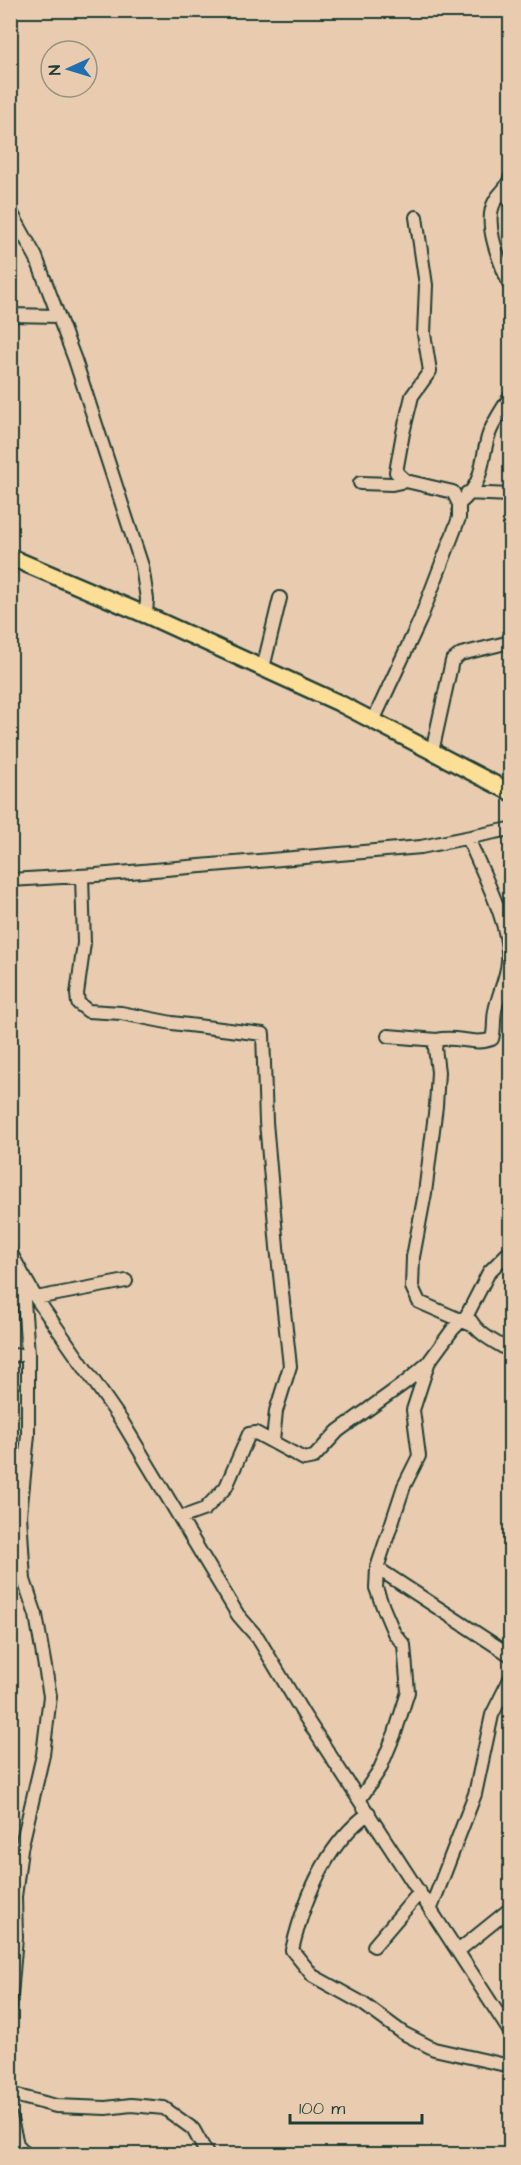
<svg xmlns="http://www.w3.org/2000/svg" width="521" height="2165" viewBox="0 0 521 2165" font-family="'Architects Daughter',sans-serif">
<rect width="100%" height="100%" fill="#e9ccb0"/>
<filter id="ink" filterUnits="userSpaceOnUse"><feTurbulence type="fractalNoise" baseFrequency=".0167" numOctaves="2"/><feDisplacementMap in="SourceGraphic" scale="12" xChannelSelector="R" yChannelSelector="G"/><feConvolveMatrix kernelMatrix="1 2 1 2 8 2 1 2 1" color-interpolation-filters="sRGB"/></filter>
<g filter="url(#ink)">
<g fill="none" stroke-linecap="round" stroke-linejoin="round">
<defs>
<path id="minor" d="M510 178C508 188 499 193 495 201 482 224 501 264 510 286
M502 193 510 201
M10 210 36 257 75 360 142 566 147 599 146 615
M10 315 58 316
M360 483 392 484 406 481
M467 493 510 495
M459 504C484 483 480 466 488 437 492 424 502 409 510 397
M263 668 280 598
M373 721 420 620 459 518V504L453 492 406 481 396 472 403 433 412 396 430 371 424 334 426 285 416 217
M432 752 452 661 461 654 510 642
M468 838C482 872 511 925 508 961 507 979 498 994 495 1011 493 1021 495 1029 492 1039 474 1046 456 1035 437 1040L435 1048 438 1072 436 1106 425 1193 413 1257 412 1287 419 1302 474 1326
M82 876 84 943 77 994 78 1003 88 1011 121 1013 172 1023 263 1034 266 1122 277 1247 290 1366 276 1411 273 1441
M10 880 96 875 421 847 510 829
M388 1036 437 1040
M10 1252 36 1298 123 1423 238 1615 258 1638 304 1715 510 2032
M36 1298 126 1281
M471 1321C479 1335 497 1343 510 1351
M10 1356 28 1354
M180 1518 205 1509 226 1487 249 1434 256 1433 304 1459 314 1457 338 1431 406 1382 428 1363 453 1329 467 1315 489 1272 510 1251
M377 1568 510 1655
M360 1799 380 1769 395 1733 408 1692 404 1645 394 1633 383 1607 376 1588 377 1568 404 1486 419 1456 413 1410 428 1364
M369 1813C325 1845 304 1899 292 1950L313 1976 362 2003 403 2033 434 2049 510 2066
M431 1908 475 1794 492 1715 510 1679
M374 1946 420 1892
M458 1951 510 1909
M10 2007 16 1937 15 1897 21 1849 43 1755 50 1696 36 1615 24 1580 20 1515 28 1435V1354L22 1275
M10 2094 56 2106 106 2108 131 2105 164 2108 193 2129 207 2154
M10 2116 17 2144 26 2154"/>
<path id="major" d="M10 557 146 615 339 703 510 792"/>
</defs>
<use href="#minor" stroke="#1f3d34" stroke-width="16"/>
<use href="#major" stroke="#1f3d34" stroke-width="20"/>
<use href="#minor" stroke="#e9ccb0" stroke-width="12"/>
<use href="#major" stroke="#fcde96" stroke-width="15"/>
</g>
</g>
<rect width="521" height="2165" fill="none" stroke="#e9ccb0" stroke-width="36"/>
<rect x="18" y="18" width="485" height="2129" fill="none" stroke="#1f3d34" stroke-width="2" filter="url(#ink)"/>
<g transform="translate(69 69) rotate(266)"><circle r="28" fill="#e9ccb0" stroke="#98937e" stroke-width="1.5"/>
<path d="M0-4.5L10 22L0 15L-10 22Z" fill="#1f6fb2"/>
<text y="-9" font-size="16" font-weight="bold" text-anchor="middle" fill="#1f3d34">N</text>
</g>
<path d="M290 2114v9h132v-9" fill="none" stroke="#1f3d34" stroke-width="3"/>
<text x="299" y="2114" font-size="18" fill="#1f3d34" stroke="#e9ccb0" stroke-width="4.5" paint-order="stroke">100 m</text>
</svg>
